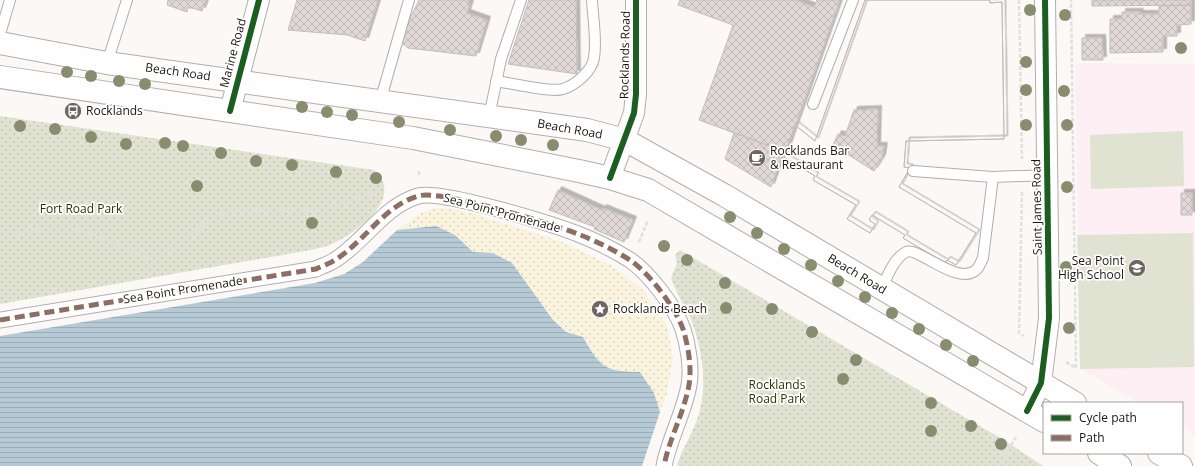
<svg xmlns="http://www.w3.org/2000/svg" width="1195" height="466" viewBox="0 0 1195 466" font-family="'Open Sans',sans-serif">
<defs>
<pattern id="grass-dots" width="8" height="8" patternUnits="userSpaceOnUse"><rect width="8" height="8" fill="#e0e3d2"/><path d="M2 2h.1M6 6h.1" fill="none" stroke="#c0c2b3" stroke-width="1.8" stroke-linecap="round"/></pattern>
<pattern id="sand-dots" width="8" height="8" patternUnits="userSpaceOnUse"><rect width="8" height="8" fill="#faf3de"/><path d="M2 2h.1M6 6h.1" fill="none" stroke="#d6d0bd" stroke-width="1.8" stroke-linecap="round"/></pattern>
<pattern id="water-rules" width="6" height="5" patternUnits="userSpaceOnUse"><rect width="6" height="5" fill="#b6cad6"/><path d="M0 2.5h6" fill="none" stroke="#9cadb7"/></pattern>
<pattern id="building-cross-hatch" width="8" height="8" patternUnits="userSpaceOnUse"><rect width="8" height="8" fill="#e0d8d6"/><path d="M0 0l8 8M0 8l8-8" fill="none" stroke="#c0b9b7"/></pattern>
<filter id="shadow"><feDropShadow dx="3.5" dy="-3.5" stdDeviation="0" flood-color="#0004"/></filter>
</defs>
<rect width="100%" height="100%" fill="#fbf8f6"/>
<path fill="#fdeff4" d="M1075 63 1195 64V435L1182 428V403H1139L1080 369Z"/>
<path fill="url(#grass-dots)" d="M0 116 374 170C406 198 356 233 332 244 326 247 318 248 311 250L0 304Z
M680 250 1007 442 1043 466H677C683 445 697 428 701 406 706 379 702 349 692 322 686 308 676 293 671 278L677 263 675 255Z"/>
<path fill="url(#sand-dots)" d="M441 207 474 214 560 241 611 265 643 290 667 325 673 358 667 393 660 412 654 393 640 372C605 372 600 367 583 337L566 332 553 320 512 263 493 253 473 252C444 224 436 224 397 230L421 213Z"/>
<path fill="#e0e3d2" d="M1183 131 1184 186 1091 189 1090 135Z
M1193 233 1194 367 1080 369 1077 235Z"/>
<path fill="url(#water-rules)" d="M436 226 455 235 473 252 493 253 512 263 553 320 566 332 583 337C600 367 605 372 640 372L654 393 660 412 642 466H0V336L315 283 344 274 363 262 397 230Z"/>
<path fill="url(#building-cross-hatch)" stroke="#c4bdbb" fill-rule="evenodd" filter="url(#shadow)" d="M168 0H206L202 11 188 7 187 12 167 5Z
M297 0H378L365 41 347 35 288 30Z
M419 0H469L468 2 470 3 467 13 487 20 476 56 408 48 402 43 401 37Z
M529 0H576L577 74 508 64Z
M680 0H795L814 7 817 0H840L786 152 699 120 733 25 678 5Z
M865 0H990V3L1002 2 1004 139 906 141 904 167 910 168 899 187 976 233 956 265 947 260 945 263 903 238 905 235 872 215 869 220 875 224 870 233 847 219 856 205 813 180 815 176 784 157 795 125 815 141ZM878 109 877 146H884L882 158 874 171 833 145 838 134 845 136 854 110Z
M865 0H990V3L1002 2 1004 139 906 141 904 167 910 168 899 187 976 233 956 265 947 260 945 263 903 238 905 235 872 215 869 220 875 224 870 233 847 219 856 205 813 180 815 176 784 157 795 125 815 141Z
M1092 0H1191V5L1092 6Z
M1191 5V24L1177 25V36H1163V52L1110 53V19H1122V12H1140L1139 14H1159V6Z
M1082 38H1102L1103 60H1082Z
M734 133 786 152 784 157 782 156 771 187 725 159Z
M558 190 602 210 603 208 633 220 624 242 594 229 595 227 549 210Z
M1181 193H1192V215H1181Z"/>
<g fill="none" stroke-linecap="round" stroke-linejoin="round">
<defs>
<path id="service" d="M0 34 10 0
M107 63 127 0
M496 81C511 83 550 93 563 89 576 85 592 71 594 58 597 40 593 19 592 0
M380 102 409 0
M813 104 853 0
M489 117 501 59 521 0
M913 171 993 177 1048 175
M882 288C887 277 894 258 906 252 918 246 959 288 977 269 979 267 981 262 983 258L993 177"/>
<path id="pedestrian" d="M0 320 316 269C322 266 329 264 335 260 364 242 384 206 418 196 440 189 552 224 578 234 596 241 614 250 630 260 649 273 675 307 683 329 688 345 692 368 689 385 684 413 669 439 664 466"/>
<path id="minor" d="M230 111 259 0
M610 178 634 113 636 94V0
M1027 411 1041 383 1049 318 1045 0"/>
<path id="primary" d="M0 43 107 63 587 130 625 140 724 195 1075 403
M0 77 413 138 579 171 610 178 648 190 1044 421
M1099 453 1120 466
M1159 453 1181 466"/>
</defs>
<use href="#service" stroke="#b4aeab" stroke-width="12"/>
<use href="#pedestrian" stroke="#b4aeab" stroke-width="17"/>
<use href="#minor" stroke="#b4aeab" stroke-width="22"/>
<use href="#primary" stroke="#b4aeab" stroke-width="24"/>
<path stroke="#e1dfde" stroke-width="2.5" stroke-dasharray="4 2" stroke-linecap="butt" d="M1019 0 1022 159
M419 171V177
M1022 192 1019 333 1024 336
M0 239C42 227 64 222 106 240 121 246 136 256 154 257 172 257 201 221 223 214 250 206 279 211 307 210 332 210 354 200 377 192L381 193
M639 242 648 220
M146 255 150 277
M1066 362 1076 368 1071 0
M999 466 1016 437"/>
<use href="#service" stroke="#fefefe" stroke-width="10"/>
<use href="#pedestrian" stroke="#fefefe" stroke-width="15"/>
<use href="#minor" stroke="#fefefe" stroke-width="20"/>
<use href="#primary" stroke="#fefefe" stroke-width="22"/>
<path stroke="#8d6e63" stroke-width="5" stroke-dasharray="10 5" stroke-linecap="butt" d="M0 320 316 269C322 266 329 264 335 260 364 242 384 206 418 196 440 189 552 224 578 234 596 241 614 250 630 260 649 273 675 307 683 329 688 345 692 368 689 385 684 413 669 439 664 466"/>
<defs>
<path id="cycleway" d="M230 111 259 0
M610 178 634 113 636 94V0
M1027 411 1041 383 1049 318 1045 0"/>
</defs>
<use href="#cycleway" stroke="#fff" stroke-width="8"/>
<use href="#cycleway" stroke="#1b5e20" stroke-width="6"/>
</g>
<g fill="#898d6f">
<circle cx="1030" cy="10" r="6"/>
<circle cx="1065" cy="15" r="6"/>
<circle cx="1181" cy="48" r="6"/>
<circle cx="1026" cy="62" r="6"/>
<circle cx="67" cy="72" r="6"/>
<circle cx="91" cy="76" r="6"/>
<circle cx="119" cy="81" r="6"/>
<circle cx="145" cy="84" r="6"/>
<circle cx="1026" cy="90" r="6"/>
<circle cx="1064" cy="91" r="6"/>
<circle cx="302" cy="107" r="6"/>
<circle cx="327" cy="112" r="6"/>
<circle cx="352" cy="115" r="6"/>
<circle cx="399" cy="122" r="6"/>
<circle cx="1026" cy="125" r="6"/>
<circle cx="1067" cy="125" r="6"/>
<circle cx="20" cy="126" r="6"/>
<circle cx="55" cy="129" r="6"/>
<circle cx="450" cy="130" r="6"/>
<circle cx="496" cy="136" r="6"/>
<circle cx="91" cy="137" r="6"/>
<circle cx="521" cy="140" r="6"/>
<circle cx="165" cy="143" r="6"/>
<circle cx="126" cy="144" r="6"/>
<circle cx="553" cy="145" r="6"/>
<circle cx="183" cy="146" r="6"/>
<circle cx="221" cy="153" r="6"/>
<circle cx="256" cy="161" r="6"/>
<circle cx="292" cy="165" r="6"/>
<circle cx="336" cy="172" r="6"/>
<circle cx="376" cy="178" r="6"/>
<circle cx="197" cy="186" r="6"/>
<circle cx="1067" cy="187" r="6"/>
<circle cx="730" cy="217" r="6"/>
<circle cx="312" cy="223" r="6"/>
<circle cx="757" cy="233" r="6"/>
<circle cx="664" cy="246" r="6"/>
<circle cx="784" cy="249" r="6"/>
<circle cx="687" cy="260" r="6"/>
<circle cx="811" cy="265" r="6"/>
<circle cx="1066" cy="267" r="6"/>
<circle cx="838" cy="281" r="6"/>
<circle cx="725" cy="283" r="6"/>
<circle cx="865" cy="297" r="6"/>
<circle cx="726" cy="308" r="6"/>
<circle cx="772" cy="309" r="6"/>
<circle cx="892" cy="313" r="6"/>
<circle cx="1069" cy="328" r="6"/>
<circle cx="919" cy="329" r="6"/>
<circle cx="812" cy="332" r="6"/>
<circle cx="946" cy="345" r="6"/>
<circle cx="856" cy="360" r="6"/>
<circle cx="973" cy="361" r="6"/>
<circle cx="843" cy="379" r="6"/>
<circle cx="931" cy="403" r="6"/>
<circle cx="971" cy="426" r="6"/>
<circle cx="931" cy="431" r="6"/>
<circle cx="1001" cy="444" r="6"/>
</g>
<defs>
<symbol id="bus-disc" viewBox="-11 -11 22 22"><circle r="9.5" fill="#6c6560" stroke="#fff"/><path d="M-5-6H5V4H4V6H2V4H-2V6H-4V4H-5ZM-3.5-4V0h7V-4ZM-3.5 1.2v1.5H-2V1.2ZM2 1.2v1.5H3.5V1.2Z" fill="#fff"/></symbol>
<symbol id="cafe-disc" viewBox="-11 -11 22 22"><circle r="9.5" fill="#6c6560" stroke="#fff"/><path d="M-5.5-4.5H6V0H3Q3 3.5 0 3.5H-2.5Q-5.5 3.5-5.5 0ZM3-3.2v2h1.7v-2ZM-6 4.5H4V6H-6Z" fill="#fff"/></symbol>
<symbol id="school-disc" viewBox="-11 -11 22 22"><circle r="9.5" fill="#6c6560" stroke="#fff"/><path d="M0-5L7-2L0 1L-7-2ZM-4 1L0 2.5L4 1V4Q0 6-4 4Z" fill="#fff"/></symbol>
<symbol id="sight-disc" viewBox="-11 -11 22 22"><circle r="9.5" fill="#6c6560" stroke="#fff"/><path d="M0-6L1.8-2.2L6-1.7L2.9 1.2L3.7 5.4L0 3.3L-3.7 5.4L-2.9 1.2L-6-1.7L-1.8-2.2Z" fill="#fff"/></symbol>
</defs>
<g fill-rule="evenodd">
<use href="#bus-disc" x="63" y="101" width="20" height="20"/>
<use href="#cafe-disc" x="747" y="148" width="20" height="20"/>
<use href="#school-disc" x="1127" y="258" width="20" height="20"/>
<use href="#sight-disc" x="590" y="299" width="20" height="20"/>
</g>
<g text-anchor="middle" stroke-width="3.5" stroke-linejoin="round" paint-order="stroke">
<g font-size="12" fill="#1f1610" stroke="#fff">
<text transform="translate(233 53) rotate(-75)" y="4">Marine Road</text>
<text transform="translate(625 55) rotate(-89)" y="4">Rocklands Road</text>
<text transform="translate(178 72) rotate(8)" y="4">Beach Road</text>
<text transform="translate(570 129) rotate(10)" y="4">Beach Road</text>
<text transform="translate(1037 207) rotate(-91)" y="4">Saint James Road</text>
<text transform="translate(502 213) rotate(15)" y="4">Sea Point Promenade</text>
<text transform="translate(857 274) rotate(31)" y="4">Beach Road</text>
<text transform="translate(183 290) rotate(-9)" y="4">Sea Point Promenade</text>
</g>
<g font-size="12" fill="#1f1610" stroke="#fff" text-anchor="start">
<text x="86" y="115">Rocklands</text>
<text x="770" y="155">Rocklands Bar<tspan x="770" dy="14">&amp; Restaurant</tspan></text>
<text x="1124" y="265" text-anchor="end">Sea Point<tspan x="1124" dy="14">High School</tspan></text>
<text x="613" y="313">Rocklands Beach</text>
</g>
<g font-size="12" fill="#2c3501" stroke="#fff">
<text x="81" y="213">Fort Road Park</text>
<text x="777" y="389">Rocklands<tspan x="777" dy="14">Road Park</tspan></text>
</g>
</g>
<rect x="1043" y="402" width="140" height="52" fill="#ffffff" stroke="#a5a29f"/>
<rect x="1051" y="415" width="20" height="6" fill="#1b5e20" stroke="#a5a29f"/>
<text x="1079" y="422" font-size="12" fill="#1f1610">Cycle path</text>
<rect x="1051" y="435" width="20" height="6" fill="#8d6e63" stroke="#a5a29f"/>
<text x="1079" y="442" font-size="12" fill="#1f1610">Path</text>
</svg>
